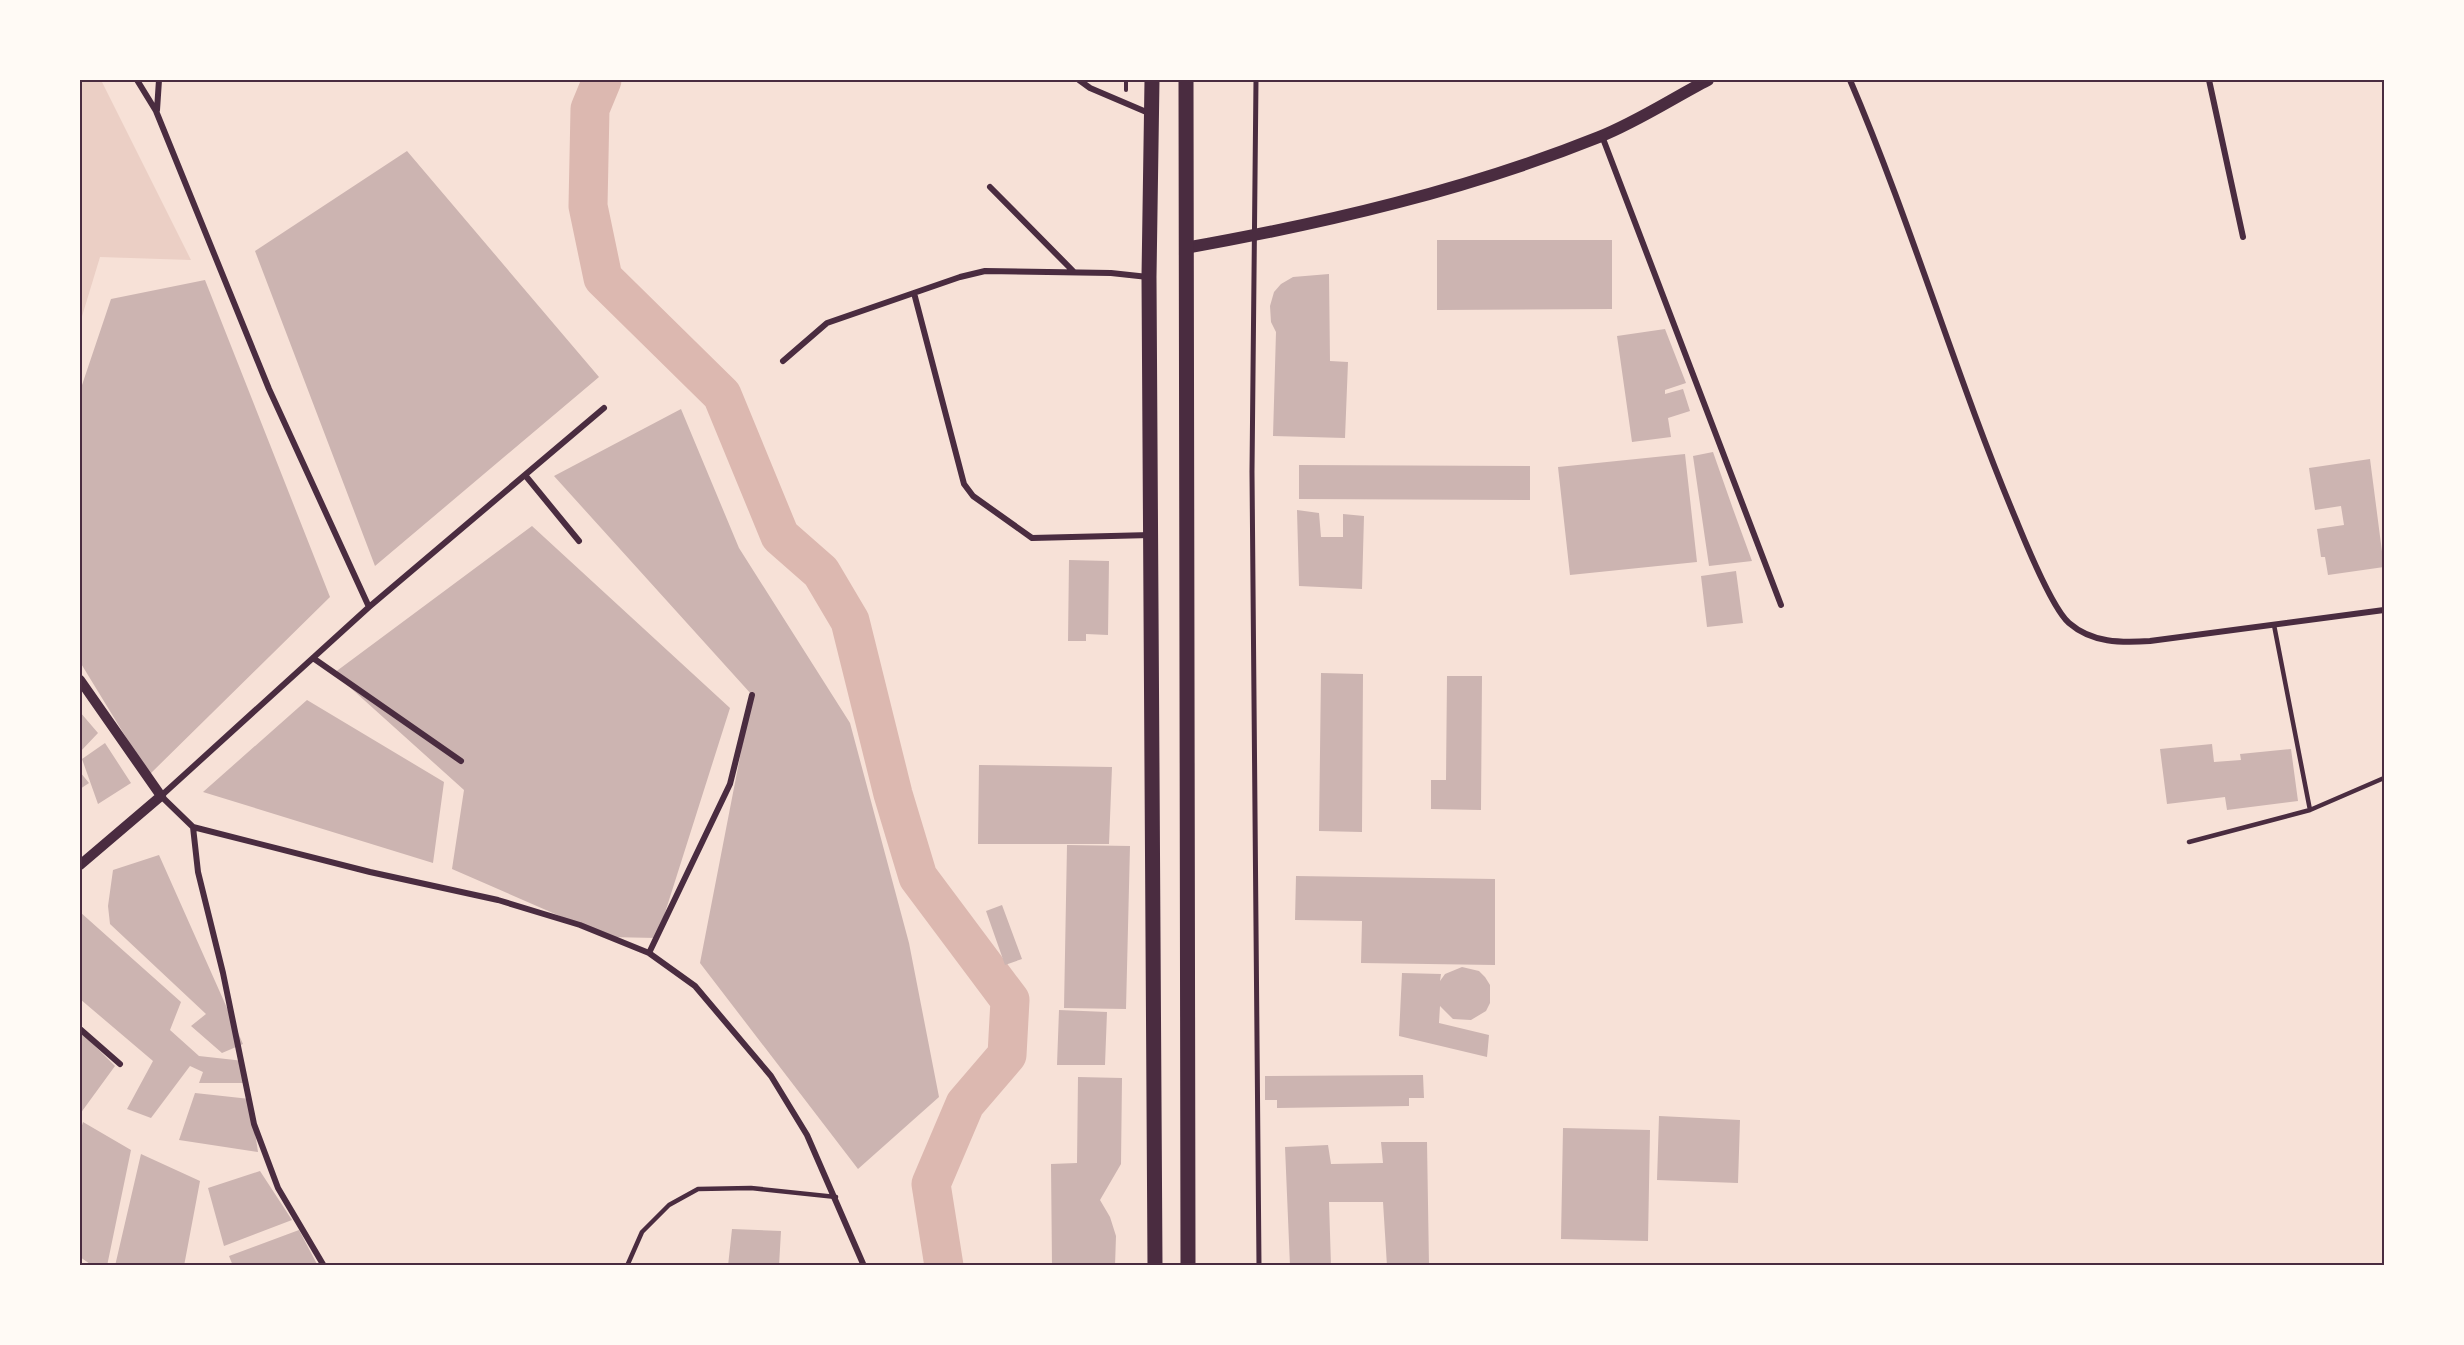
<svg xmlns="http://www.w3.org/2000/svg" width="2464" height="1345" viewBox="0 0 2464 1345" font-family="Overpass,sans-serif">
<rect width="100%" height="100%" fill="#f7e1d7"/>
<path fill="#ebcfc5" d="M80 80H101L191 260 100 257 80 323Z"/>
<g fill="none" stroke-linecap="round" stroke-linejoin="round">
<path stroke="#dcb8b0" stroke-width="39" d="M602 80 590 109 588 206 603 278 722 395 780 536 821 572 850 621 893 794 918 877 1010 1000 1007 1055 965 1104 931 1184 944 1266"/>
</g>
<path fill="#ccb4b1" d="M407 151 599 377 375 566 255 251Z
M1437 240H1612V309L1437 310Z
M1329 274 1330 361 1348 362 1345 438 1273 436 1276 332 1271 322 1270 306 1274 292 1281 284 1293 277Z
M205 280 330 597 149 775 80 662V391L111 299Z
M1665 329 1686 383 1665 390V394L1683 389 1690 411 1668 418 1671 437 1632 442 1617 336Z
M681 409 739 548 850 723 909 943 939 1097 858 1169 700 963 752 695 554 476Z
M1713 452 1733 509 1752 561 1709 566 1693 456Z
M1685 454 1697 562 1570 575 1558 467Z
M2370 459 2384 567 2328 575 2325 557H2321L2317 529 2344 525 2341 506 2315 510 2309 468Z
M1299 465 1530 466V500L1299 499Z
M1297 510 1319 513 1321 537H1343V514L1364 516 1362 589 1299 586Z
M532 526 730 708 657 938 608 937 452 869 464 790 334 673Z
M1069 560 1109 561 1108 635 1086 634V641H1068Z
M1736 571 1743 623 1707 627 1701 576Z
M1321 673 1363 674 1362 832 1319 831Z
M1447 676H1482L1481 810 1431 809V780H1446Z
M307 700 444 782 433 863 203 792Z
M80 712 98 733 80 752Z
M105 743 131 783 98 804 82 759Z
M2212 744 2214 762 2241 760 2240 754 2291 749 2298 801 2227 810 2225 797 2167 804 2160 749Z
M979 765 1112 767 1109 844H978Z
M80 772 89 783 80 789Z
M1067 845 1130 846 1126 1009 1064 1008Z
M159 855 243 1044 222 1053 191 1026 206 1014 110 924 108 906 113 870Z
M1296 876 1495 879V965L1361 963 1362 921 1295 920Z
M1002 905 1022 959 1005 965 986 911Z
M80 912 181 1002 170 1030 199 1056 244 1061 243 1083H199L203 1072 190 1066 151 1118 127 1109 153 1061 80 999Z
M1462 967 1479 971 1485 977 1490 985V1003L1486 1011 1471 1020 1453 1019 1440 1006 1439 1023 1489 1035 1487 1057 1399 1036 1402 973 1441 974 1440 981 1445 974Z
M1059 1010 1107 1012 1105 1065H1057Z
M80 1031 115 1066 80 1114Z
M1423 1075 1424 1098H1409V1106L1277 1108V1100H1265V1076Z
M1078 1077 1122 1078 1121 1164 1100 1200 1110 1217 1116 1236 1115 1266H1052L1051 1164 1077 1163Z
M195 1093 250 1099 258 1152 179 1140Z
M1659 1116 1740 1120 1738 1183 1657 1180Z
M83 1122 131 1150 107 1266H93L80 1257V1132Z
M1563 1128 1650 1130 1648 1241 1561 1239Z
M1381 1142H1427L1429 1266H1387L1383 1202H1329L1331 1266H1290L1285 1147 1328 1145 1331 1164 1383 1163Z
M141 1154 200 1181 184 1266H115Z
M260 1171 292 1220 224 1246 208 1188Z
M732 1229 781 1231 779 1266H728Z
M299 1230 318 1266H233L229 1256Z"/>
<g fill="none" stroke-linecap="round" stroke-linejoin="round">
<path stroke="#4a2c40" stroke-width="4" d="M1126 80V90"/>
<path stroke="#4a2c40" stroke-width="4.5" d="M2274 625 2310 810
M2189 842 2310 810 2384 778
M627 1266 642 1232 669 1205 698 1189 751 1188 836 1197"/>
<path stroke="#4a2c40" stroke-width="5" d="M1256 80 1252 472 1259 1266"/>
<path stroke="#4a2c40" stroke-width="6" d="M137 80 156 111 269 389 369 607
M1079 80 1090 88 1151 114
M1850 80C1912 225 1956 377 2017 522 2026 544 2052 608 2069 623 2092 643 2121 643 2150 641L2384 610
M2209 80 2243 237
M157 110 159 80
M1602 136 1781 605
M990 187 1074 272
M914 293 964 484 973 496 1032 538 1151 535
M783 361 827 323 960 277 985 271 1111 273 1148 277
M604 408 369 607 161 796 193 827 370 872 498 900 580 925 649 953 695 986 771 1076 807 1135 864 1266
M525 475 579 541
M313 658 461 761
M193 827 198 872 223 973 254 1124 278 1188 324 1266
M649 953 730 784 752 695
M80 1029 120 1064"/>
<path stroke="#4a2c40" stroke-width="10" d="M80 680 161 796 80 865"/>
<path stroke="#4a2c40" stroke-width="12" d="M1185 248C1326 223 1467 190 1599 137 1637 122 1673 98 1708 80"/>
<path stroke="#4a2c40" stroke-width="15" d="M1152 80 1149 277 1155 1266
M1186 80 1188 1266"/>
</g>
<rect width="2464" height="1345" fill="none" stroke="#fffaf5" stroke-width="162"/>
<rect x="81" y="81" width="2302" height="1183" fill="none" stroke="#4a2c40" stroke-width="2"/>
</svg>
